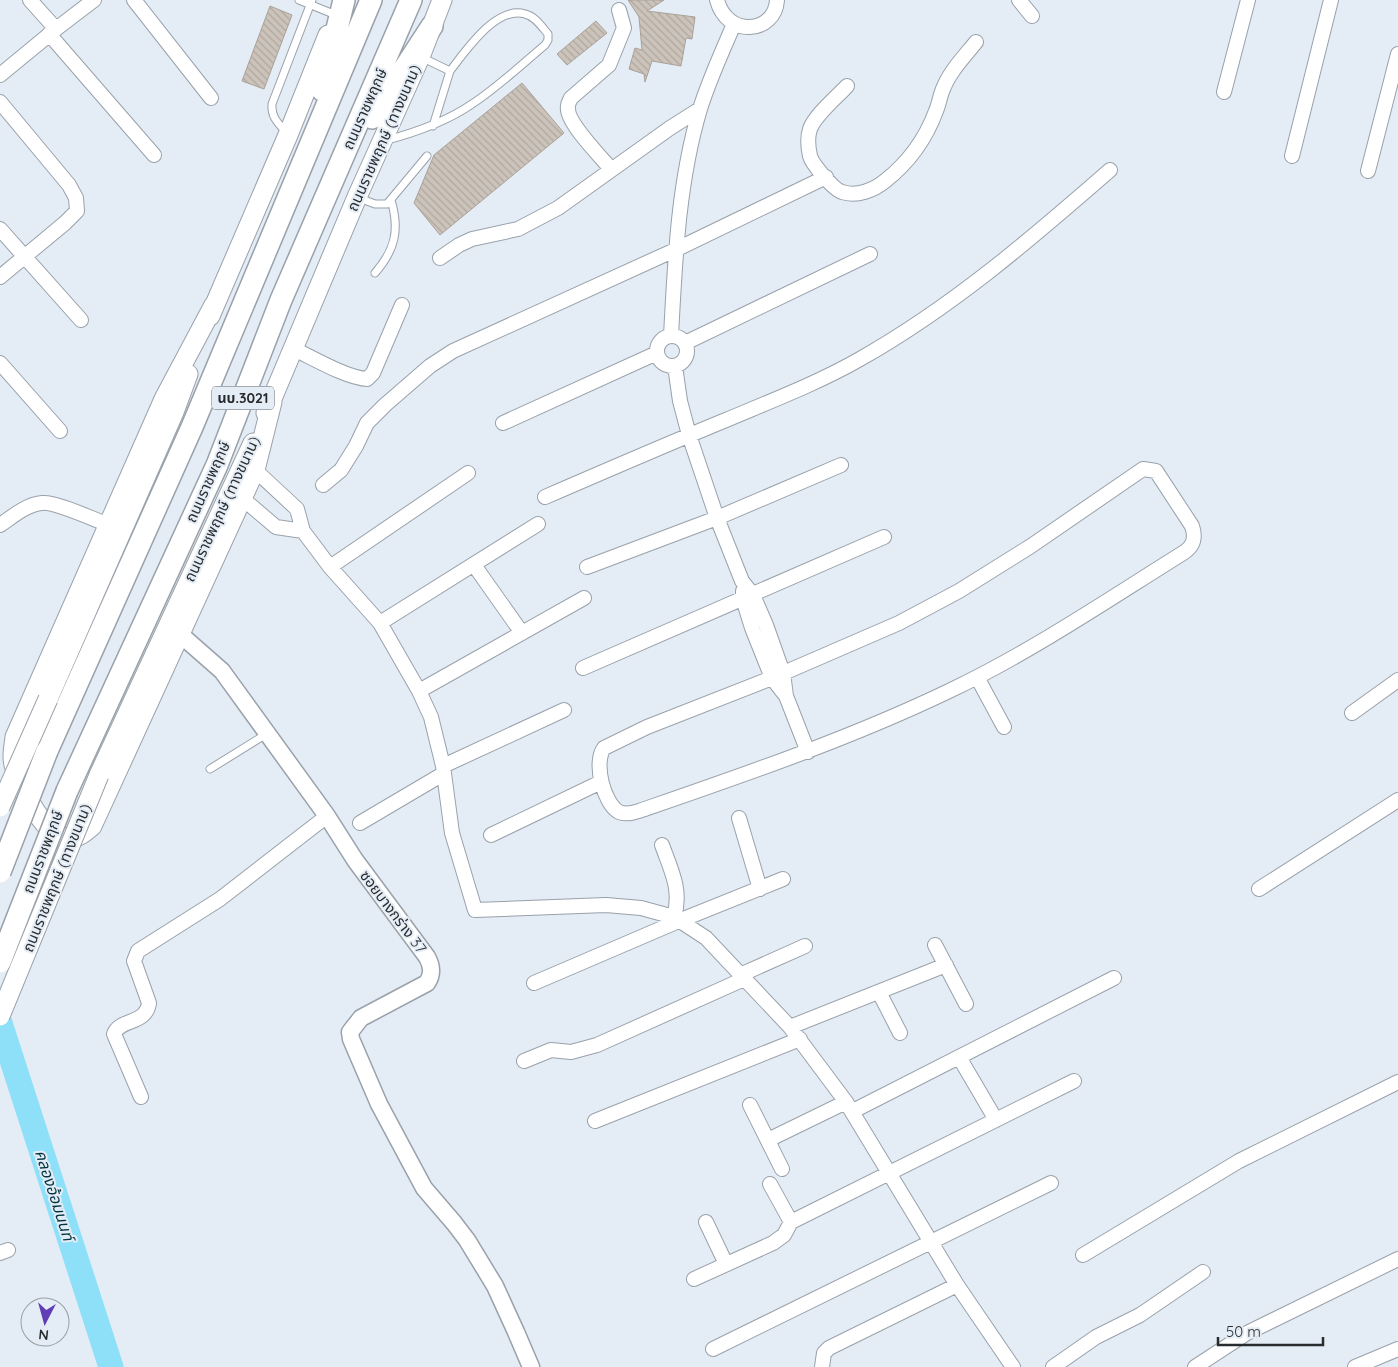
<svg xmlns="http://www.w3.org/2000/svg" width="1398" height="1367" viewBox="0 0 1398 1367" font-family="Quicksand,'Noto Sans Thai',sans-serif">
<defs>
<pattern id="building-back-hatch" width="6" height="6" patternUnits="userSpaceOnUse" patternTransform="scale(1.25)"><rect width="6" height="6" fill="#ccc3ba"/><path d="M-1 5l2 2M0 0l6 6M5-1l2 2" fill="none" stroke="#afa8a0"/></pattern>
</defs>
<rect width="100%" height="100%" fill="#e4ecf5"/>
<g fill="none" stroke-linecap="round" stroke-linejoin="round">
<path stroke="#8ee0f9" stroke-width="25" d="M0 1023 111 1367"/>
</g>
<path fill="url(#building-back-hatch)" stroke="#aaa199" d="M628 0H664L647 11 695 17 692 39 686 38 681 66 652 61 645 82 644 74 629 69 635 48 642 50 639 17Z
M270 6 292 15 264 89 242 81Z
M596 21 607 33 567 65 557 54Z
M522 83 564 133 440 235 414 203 434 155Z"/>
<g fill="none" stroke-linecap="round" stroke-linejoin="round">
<defs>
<path id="service" d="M299 0 336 15
M433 126 450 71
M286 132C278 123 271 117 272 104L312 0
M387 140C417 132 446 122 472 104 498 87 521 65 545 45L548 40V34C542 27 535 16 525 14 496 5 465 52 450 71L421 57
M359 198 375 204H387L427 156
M375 273C395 250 400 230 391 200
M210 769 268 733"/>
<path id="minor" d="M30 0 56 29
M134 0 211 98
M717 0C727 38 775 34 777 0
M1019 0 1032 16
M49 34 154 155
M0 75 56 29 94 0
M847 86C837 97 815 115 810 129 807 138 808 147 810 156 812 164 834 190 842 192 857 197 874 190 885 181 908 163 926 138 936 111 939 104 940 96 943 89 950 71 964 57 976 42
M1224 92 1248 0
M0 102 69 185 76 198 77 211 65 223 0 277
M1292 156 1331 0
M611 169C601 157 568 124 568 109 567 105 569 102 571 98L609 65 624 28 619 10
M1368 171 1398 54
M0 229 81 320
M440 258 459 245 472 239 518 229 558 208 670 128 700 109
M671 336C675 261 678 183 700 109 709 80 722 52 734 24
M657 351a15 15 0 1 1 30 0a15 15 0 1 1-30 0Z
M685 343 870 254
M294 349C313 358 347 378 367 379L373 373 402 305
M0 363 60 431
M675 366 680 401 689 435 717 518 742 581 753 595 766 625 783 673 786 696
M503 423 657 353
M1143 469 1156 471 1192 526C1196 538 1194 546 1183 553 1106 601 1031 652 949 691 849 739 743 775 639 811 633 813 626 815 619 812 604 804 593 763 604 748L647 727 772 678 899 623 959 591 1031 546Z
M255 470 297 509 303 531 330 567 380 623 419 691 431 717 443 766 452 833 475 910 606 905 641 908 674 917 706 938 790 1027 846 1102 957 1285 1013 1367
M323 485 341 470 356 446 367 423 385 405 430 366 453 351 675 250 826 177
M545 497C605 471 665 445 726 420 771 401 818 383 860 359 952 307 1031 239 1110 170
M242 498 276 527 303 531
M0 525C12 517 27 504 42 503 54 501 95 520 109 525
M474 565 522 633
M330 567 468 473
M587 567 717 518 841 465
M743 591V599L752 628 772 678 786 696 808 752
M380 623 538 524
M583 668 884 537
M977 677 1004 727
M419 691 584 598
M1352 713 1398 680
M443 766 564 710
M739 818 760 889
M360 823 443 774
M491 835 601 782
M662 845C671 870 682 890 674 917
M1259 889 1398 800
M935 945 966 1004
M740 975 805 946
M534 983 681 920 783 879
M879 992 900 1033
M790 1027 946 965
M959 1057 996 1120
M524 1061 551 1050 571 1052 597 1045 744 979
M141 1097 114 1034C120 1018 146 1025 149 1003L134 961 138 951 220 899 327 816
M750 1105 782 1169
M853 1111 1114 978
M595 1121 800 1039
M768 1140 846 1102
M770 1184 791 1222
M706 1222 726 1264
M0 1253 8 1250
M1083 1255 1239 1161 1398 1082
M694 1279 773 1243 784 1235 791 1222 1074 1081
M713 1349 1051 1183
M822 1367 824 1353 829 1348 957 1285
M1053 1367 1096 1337 1140 1315 1203 1272
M1195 1367 1247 1333 1398 1259
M1355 1367 1398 1349"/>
<path id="tertiary" d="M181 635 222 671 327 816 355 860 427 957C432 966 433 974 427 983L361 1018 350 1032 351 1039 379 1104 424 1188 454 1223 467 1240 495 1286 516 1332 531 1367"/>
<path id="secondary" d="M214 305 164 399 15 737C14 747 11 758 15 768 21 788 45 839 69 838 78 838 85 832 92 826L255 470 272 402
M210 316 288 135 328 35
M266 413 357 197 420 57 442 0
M48 699 174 412 188 374
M99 775 253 443"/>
<path id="primary" d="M322 90 344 0
M372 118 432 26
M47 751 192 427 371 0
M67 791 217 465 281 300 411 0"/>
</defs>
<use href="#service" stroke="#99a1aa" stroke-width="9"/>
<use href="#minor" stroke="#99a1aa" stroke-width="16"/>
<use href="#tertiary" stroke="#99a1aa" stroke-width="19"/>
<use href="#secondary" stroke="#99a1aa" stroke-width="21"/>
<use href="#primary" stroke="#99a1aa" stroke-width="24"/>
<use href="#service" stroke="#fff" stroke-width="7"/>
<use href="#minor" stroke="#fff" stroke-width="14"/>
<use href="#tertiary" stroke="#fff" stroke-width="16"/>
<use href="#secondary" stroke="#fff" stroke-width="19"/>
<use href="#primary" stroke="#fff" stroke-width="21"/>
<defs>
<path id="secondary-bridge" d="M0 807 48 699
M0 1016 99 775"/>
<path id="primary-bridge" d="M0 872 47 751
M0 962 67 791"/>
</defs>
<use href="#secondary-bridge" stroke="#99a1aa" stroke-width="21" stroke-linecap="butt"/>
<use href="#primary-bridge" stroke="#99a1aa" stroke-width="24" stroke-linecap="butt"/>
<use href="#secondary-bridge" stroke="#fff" stroke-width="19"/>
<use href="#primary-bridge" stroke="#fff" stroke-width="21"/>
</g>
<g text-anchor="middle" stroke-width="4" stroke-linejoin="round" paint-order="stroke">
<rect fill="#e4ecf5" stroke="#61666a" stroke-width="1" x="212" y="386.5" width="62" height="23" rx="4"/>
<g font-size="14" font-weight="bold" fill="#292c2f">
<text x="243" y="403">นบ.3021</text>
</g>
<g font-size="15" fill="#292c2f" stroke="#e4ecf5">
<text transform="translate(365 109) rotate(-66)" y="5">ถนนราชพฤกษ์</text>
<text transform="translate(384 138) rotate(-66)" y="5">ถนนราชพฤกษ์ (ทางขนาน)</text>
<text transform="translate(208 482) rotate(-66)" y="5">ถนนราชพฤกษ์</text>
<text transform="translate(222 509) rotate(-65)" y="5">ถนนราชพฤกษ์ (ทางขนาน)</text>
<text transform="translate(43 852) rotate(-69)" y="5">ถนนราชพฤกษ์</text>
<text transform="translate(57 878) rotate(-68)" y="5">ถนนราชพฤกษ์ (ทางขนาน)</text>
<text transform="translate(393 912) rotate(53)" y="5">ซอยบางกร่าง 37</text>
</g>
<g font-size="16" font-style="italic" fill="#003542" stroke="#e4ecf5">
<text transform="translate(55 1195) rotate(72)" y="6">คลองอ้อมนนท์</text>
</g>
</g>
<g transform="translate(45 1322) rotate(186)"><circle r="24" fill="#e4ecf5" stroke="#999fa6"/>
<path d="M0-4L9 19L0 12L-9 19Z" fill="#613db5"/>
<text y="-8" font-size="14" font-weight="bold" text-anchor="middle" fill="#292c2f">N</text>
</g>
<path d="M1218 1337v8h105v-8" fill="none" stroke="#292c2f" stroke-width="2.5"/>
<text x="1226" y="1337" font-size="15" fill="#292c2f" stroke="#e4ecf5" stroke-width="4" paint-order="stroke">50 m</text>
</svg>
